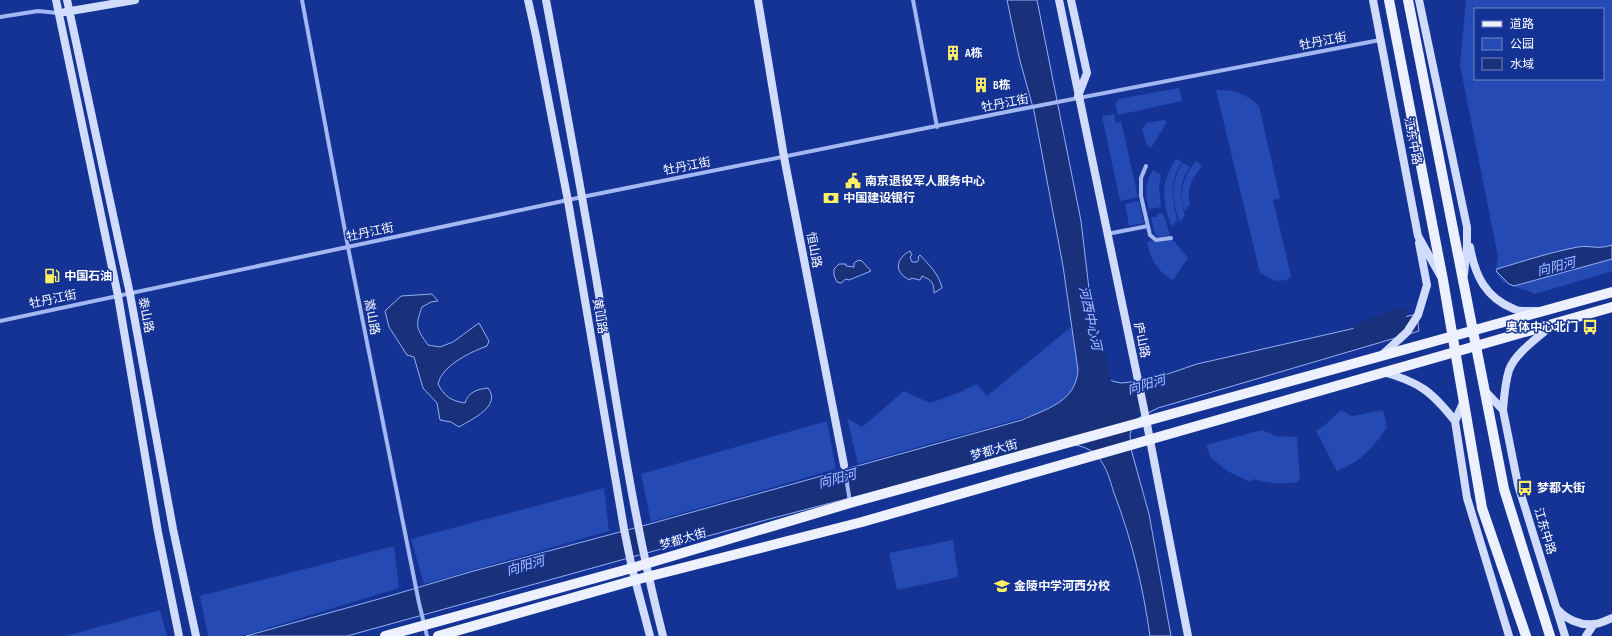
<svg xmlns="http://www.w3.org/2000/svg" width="1612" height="636" viewBox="0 0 1612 636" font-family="'Sofia Sans Condensed','Noto Sans SC',sans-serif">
<rect width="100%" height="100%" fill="#143394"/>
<path fill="#264ab3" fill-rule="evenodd" d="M1466 0H1612V271L1535 294C1524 288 1497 286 1496 270 1496 266 1498 261 1498 257L1460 65ZM1475 9H1603V79H1475Z
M1179 88 1182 101 1118 115 1115 103 1117 102 1118 99Z
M1216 90C1233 89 1247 94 1259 106L1280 198 1273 200 1291 276 1287 280 1276 281 1260 273Z
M1114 114 1116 123 1121 121 1138 197 1120 201 1102 116Z
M1164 120 1167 122 1151 148 1147 145 1142 130 1146 123Z
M1176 159 1182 162C1169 180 1172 199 1177 219L1172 227C1161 202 1161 181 1176 159Z
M1196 161 1202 166C1192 178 1186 189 1190 204L1185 211C1177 193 1184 176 1196 161Z
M1183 163 1190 167C1179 181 1179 198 1185 215L1180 222C1172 203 1170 180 1183 163Z
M1153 170 1161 175 1159 187 1161 207 1149 209C1145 196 1145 182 1153 170Z
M1139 201 1144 223 1129 226 1125 204Z
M1163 213 1170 235 1159 237 1155 234 1151 217H1157V214Z
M1172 239 1188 258 1173 280C1157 271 1150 259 1147 242L1153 240 1157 242Z
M1071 327 1090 384 1080 402 858 464 847 418 862 427 904 391 930 403 960 392 977 384 987 396Z
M1341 410 1352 416 1383 410 1387 427C1374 447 1360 462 1337 471L1316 431 1325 425Z
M827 421 836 469 651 522 641 474Z
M1262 430 1276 436 1297 437 1300 479 1298 482C1282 484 1269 484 1254 479L1250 482 1227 471 1211 458 1206 445Z
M604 488 609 531 424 584 411 539Z
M953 540 958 577 897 590 889 553Z
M394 546 399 588 242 636H208L200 596Z
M160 610 167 636H66Z"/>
<path fill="#19317b" stroke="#95aff5" d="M1007 0H1037L1081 221 1097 357 1102 371 1112 381 1121 383 1150 380 1197 364 1417 314 1419 331 1158 408 1140 417 1133 423 1130 435 1131 449 1149 514 1171 636H1150C1143 587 1132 540 1114 493 1110 481 1107 467 1098 457 1089 446 1072 443 1058 444L773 518 347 636H246L386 597 470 572 646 525 1022 420C1046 409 1076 402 1078 370L1063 266 1034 111 1020 61Z
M1612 245V259L1514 286 1509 284 1496 271 1497 269C1524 261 1551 252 1578 247 1591 245 1597 250 1612 245Z
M910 251 912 255 910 257 912 262H917L919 259 918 257 920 255C929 265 939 274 942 288L934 293C934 282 931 280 922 276L920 280 911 278 910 280C894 273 895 259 910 251Z
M859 260 862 261 871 271 849 280 846 279 841 283 837 282 834 275V269L839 264H846V266L854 267V263Z
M432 294 438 301 431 302 422 307C415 326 416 328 428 345L440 347 453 342 479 323 489 341 487 346C473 351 450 362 442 375 440 377 439 381 438 384 444 396 451 401 465 403 468 392 478 389 488 388 502 406 472 419 459 427L451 422 440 420 437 403 423 388 414 357 407 355 389 327 385 311 401 296Z"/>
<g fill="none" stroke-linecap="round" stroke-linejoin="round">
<path stroke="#19317b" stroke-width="11" d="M1090 310 1107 387
M1359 329 1402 313"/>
<path stroke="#a3b7f2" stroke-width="4" d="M302 0 348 247 419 603 427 636
M913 0 937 127
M0 17 38 11 58 13
M1146 166 1141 178V196L1150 235 1156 240 1171 238
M1107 234 1148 226
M0 321 582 197 1016 110 1380 40
M844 465 850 502"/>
<path stroke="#d1dcfc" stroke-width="8" d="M56 0 118 296 158 532 179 636
M67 0 130 294 173 529 196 636
M528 0 536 36 568 201 624 529 632 568 650 636
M546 0C565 102 584 205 601 307 619 418 635 528 663 636
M758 0 784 157 844 465
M1059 0 1144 409 1188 636
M1071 0 1087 73 1078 96
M1373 0 1418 236 1440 275
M1419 0 1467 227V246L1464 274
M65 12 135 0
M1470 247C1475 276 1486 298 1514 309 1520 312 1529 311 1536 311
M1381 356 1407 332 1418 315 1427 285 1419 243
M1383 372C1420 382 1432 392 1455 421
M1486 392 1503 410 1518 485 1565 636
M1464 401 1455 421 1467 498 1509 636
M1503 410C1504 397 1505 383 1509 370 1516 352 1538 338 1552 325
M1557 609C1566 619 1580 626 1594 624 1600 624 1607 620 1612 618
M1586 636 1594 624"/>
<path stroke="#edf1ff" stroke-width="10" d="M1389 0 1443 280 1482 508 1526 636
M1408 0 1504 489 1550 636
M385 636 632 568 850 503 1612 292
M438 636 635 580 862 522 1612 307"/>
</g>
<defs>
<symbol id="building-bare" viewBox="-9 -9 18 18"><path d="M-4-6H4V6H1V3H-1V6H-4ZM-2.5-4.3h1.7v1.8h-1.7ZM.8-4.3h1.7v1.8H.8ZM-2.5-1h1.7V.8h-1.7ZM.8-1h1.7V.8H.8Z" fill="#fff063" stroke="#143394" stroke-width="2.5" paint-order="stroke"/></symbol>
<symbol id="civic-bare" viewBox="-9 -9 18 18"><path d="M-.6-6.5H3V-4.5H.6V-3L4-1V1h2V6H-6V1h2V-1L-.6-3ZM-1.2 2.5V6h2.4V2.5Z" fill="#fff063" stroke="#143394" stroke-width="2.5" paint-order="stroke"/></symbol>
<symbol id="bank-bare" viewBox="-9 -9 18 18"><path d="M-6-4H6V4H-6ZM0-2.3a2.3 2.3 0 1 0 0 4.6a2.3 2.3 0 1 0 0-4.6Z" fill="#fff063" stroke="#143394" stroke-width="2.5" paint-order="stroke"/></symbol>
<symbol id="fuel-bare" viewBox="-9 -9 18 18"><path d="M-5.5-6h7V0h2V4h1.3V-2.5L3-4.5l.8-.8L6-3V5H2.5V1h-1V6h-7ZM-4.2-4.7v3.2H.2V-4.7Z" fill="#fff063" stroke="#143394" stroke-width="2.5" paint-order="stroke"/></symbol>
<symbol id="bus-bare" viewBox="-9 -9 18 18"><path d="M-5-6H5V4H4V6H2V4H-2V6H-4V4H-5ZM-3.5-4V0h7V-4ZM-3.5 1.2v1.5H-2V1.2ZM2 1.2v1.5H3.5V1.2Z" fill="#fff063" stroke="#143394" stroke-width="2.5" paint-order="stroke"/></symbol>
<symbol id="school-bare" viewBox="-9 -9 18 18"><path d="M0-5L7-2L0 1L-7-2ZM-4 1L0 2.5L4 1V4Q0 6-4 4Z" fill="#fff063" stroke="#143394" stroke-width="2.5" paint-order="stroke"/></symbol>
</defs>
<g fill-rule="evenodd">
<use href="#building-bare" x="942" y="42" width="22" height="22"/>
<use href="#building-bare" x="970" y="74" width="22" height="22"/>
<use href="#civic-bare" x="842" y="170" width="22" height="22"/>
<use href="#bank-bare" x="820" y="187" width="22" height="22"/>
<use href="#fuel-bare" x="41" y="265" width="22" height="22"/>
<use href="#bus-bare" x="1579" y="316" width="22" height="22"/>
<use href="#bus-bare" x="1514" y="477" width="22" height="22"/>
<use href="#school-bare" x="991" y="575" width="22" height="22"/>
</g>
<g text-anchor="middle" stroke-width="3" stroke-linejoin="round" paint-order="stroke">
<g font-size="12" fill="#fff" stroke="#143394">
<text transform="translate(1323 41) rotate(-11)" y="4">牡丹江街</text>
<text transform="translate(1005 103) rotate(-11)" y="4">牡丹江街</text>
<text transform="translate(1413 141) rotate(79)" y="4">江东中路</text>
<text transform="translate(687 166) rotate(-11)" y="4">牡丹江街</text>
<text transform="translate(370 232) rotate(-12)" y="4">牡丹江街</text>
<text transform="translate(814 250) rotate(79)" y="4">恒山路</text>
<text transform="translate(53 299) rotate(-12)" y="4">牡丹江街</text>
<text transform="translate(146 315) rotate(79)" y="4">泰山路</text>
<text transform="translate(600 316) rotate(80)" y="4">黄山路</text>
<text transform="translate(372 317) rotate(79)" y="4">嵩山路</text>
<text transform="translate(1142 340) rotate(78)" y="4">庐山路</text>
<text transform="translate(994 450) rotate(-15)" y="4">梦都大街</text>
<text transform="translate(1545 531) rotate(73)" y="4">江东中路</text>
<text transform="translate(683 539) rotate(-16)" y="4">梦都大街</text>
</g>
<g font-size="12" font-weight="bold" fill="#fff" stroke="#143394" text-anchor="start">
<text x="965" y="57">A栋</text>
<text x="993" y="89">B栋</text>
<text x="865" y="185">南京退役军人服务中心</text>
<text x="843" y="202">中国建设银行</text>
<text x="64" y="280">中国石油</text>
<text x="1578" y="331" text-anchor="end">奥体中心北门</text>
<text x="1537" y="492">梦都大街</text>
<text x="1014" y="590">金陵中学河西分校</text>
</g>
<g font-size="13" font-style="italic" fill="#afc2f9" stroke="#143394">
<text transform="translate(1556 266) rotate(-14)" y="5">向阳河</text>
<text transform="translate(1091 318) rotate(78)" y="5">河西中心河</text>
<text transform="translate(1146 384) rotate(-16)" y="5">向阳河</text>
<text transform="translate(837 478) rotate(-15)" y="5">向阳河</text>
<text transform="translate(525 565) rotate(-16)" y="5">向阳河</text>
</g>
</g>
<rect x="1474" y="8" width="130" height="72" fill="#143394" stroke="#7285bf"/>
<rect x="1482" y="21" width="20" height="6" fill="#edf1ff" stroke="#7285bf"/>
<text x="1510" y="28" font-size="12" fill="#ffffff">道路</text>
<rect x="1482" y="38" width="20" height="12" fill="#264ab3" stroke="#7285bf"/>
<text x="1510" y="48" font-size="12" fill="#ffffff">公园</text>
<rect x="1482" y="58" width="20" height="12" fill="#19317b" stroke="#7285bf"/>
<text x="1510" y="68" font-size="12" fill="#ffffff">水域</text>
</svg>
